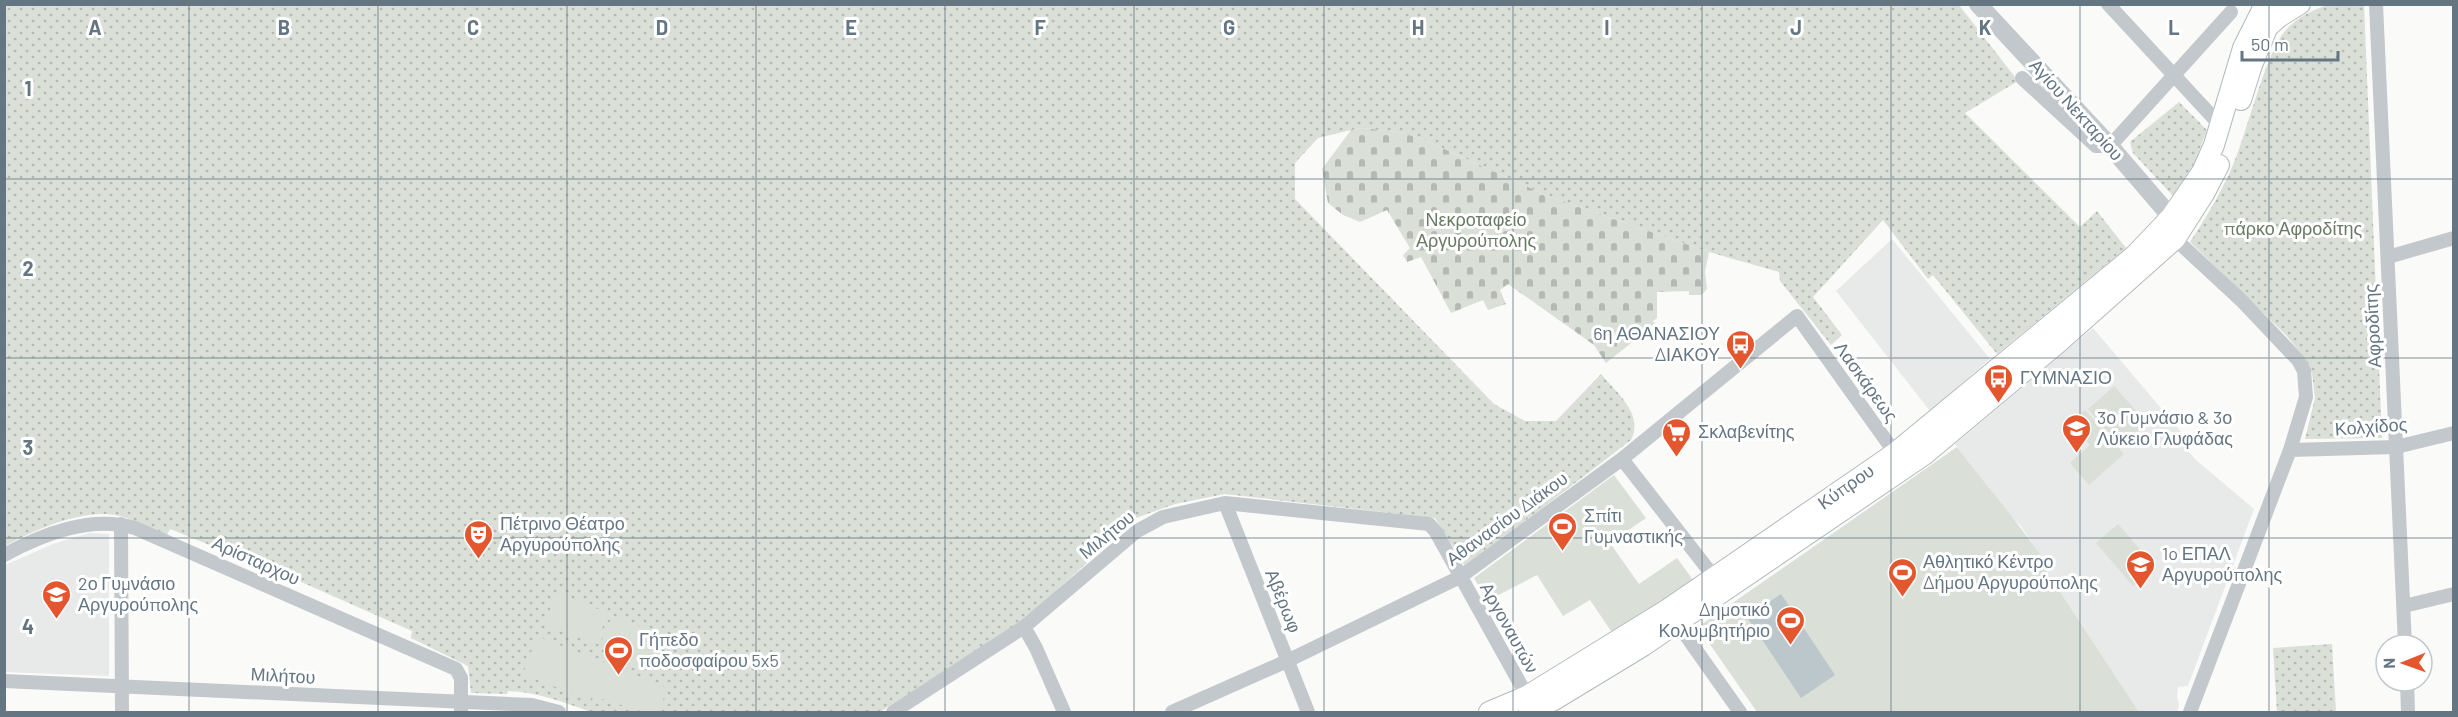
<svg xmlns="http://www.w3.org/2000/svg" width="2458" height="717" viewBox="0 0 2458 717" font-family="Barlow,sans-serif">
<defs>
<pattern id="grass-dots" width="8" height="8" patternUnits="userSpaceOnUse" patternTransform="scale(1.5)"><rect width="8" height="8" fill="#dadfd7"/><path d="M2 2h.1M6 6h.1" fill="none" stroke="#b4b9b4" stroke-width="1.8" stroke-linecap="round"/></pattern>
<pattern id="cemetery-stones" width="16" height="16" patternUnits="userSpaceOnUse" patternTransform="scale(1.5)"><rect width="16" height="16" fill="#dadfd7"/><path d="M2 7V4a2 2 0 0 1 4 0v3zM10 15v-3a2 2 0 0 1 4 0v3z" fill="#b4b9b4"/></pattern>
</defs>
<rect width="100%" height="100%" fill="#fafaf8"/>
<path fill="#e8e9e9" d="M1892 239 1990 359 1930 411 1836 291Z
M2093 328 2188 440 2182 444 2196 460 2254 509 2188 686 2178 687 2177 696 2179 706 2177 712H2139L2045 569 2047 566 2021 526 2006 512 1955 444Z
M90 533 109 534V676L5 672V565L53 544Z"/>
<path fill="url(#grass-dots)" d="M5 5H1959L2018 81 1965 113 2080 227 2097 211 2126 248 1997 354 1933 275 1928 279 1883 220 1813 297 1842 335 1831 345 1780 281 1779 272 1709 252 1548 196 1420 138 1398 132 1363 128 1351 130 1318 138 1295 163V199L1494 404 1525 421H1556L1601 374C1617 393 1644 414 1631 440L1540 510 1464 565 1435 518 1225 494 1175 504 1136 518 1022 622 880 712H591C563 702 538 692 508 691L507 694 471 693 468 666 411 638 412 631 299 581 170 529 167 535C148 527 127 515 106 514 73 513 32 531 5 546Z
M2328 5H2364L2382 438 2305 439 2315 398 2312 373 2301 353 2285 334 2190 242C2209 213 2226 185 2238 152 2249 123 2267 52 2285 31 2296 18 2312 10 2328 5Z
M2179 102 2207 130 2194 164 2173 196 2133 153 2130 142Z
M2332 644 2336 712H2277L2273 648Z"/>
<path fill="url(#cemetery-stones)" d="M1363 128 1398 132 1420 138 1548 196 1709 252 1705 272 1707 289 1701 295H1689V291L1657 292V318L1653 321 1655 324 1606 363 1594 345 1508 284 1500 290 1506 304 1488 310 1483 300 1451 313 1421 257 1407 262 1403 255 1410 248 1387 210 1360 222 1343 215 1328 203 1322 169 1351 130Z"/>
<path fill="#dadfd7" d="M2114 386 2147 423 2120 447 2088 409Z
M2085 410 2124 454 2089 485 2070 463 2090 445 2070 423Z
M1957 447C1987 487 2020 524 2048 566L2045 569 2139 712H1757L1698 627Z
M1614 475 1646 518 1610 543 1639 584 1677 558 1693 580 1613 634 1590 600 1563 616 1537 575 1487 601 1474 578Z
M2118 524 2155 567 2133 586 2096 543Z
M557 593 608 613 596 645 544 624Z
M612 615 663 636 650 669 599 648Z
M537 636 668 688 658 712H644L592 696 590 701 523 674Z"/>
<path fill="#bbc7cb" d="M1781 594 1835 675 1801 698 1747 617Z"/>
<g fill="none" stroke-linecap="round" stroke-linejoin="round">
<defs>
<path id="secondary" d="M2270 25 2279 17 2300 4
M2241 100 2252 65 2277 4
M1489 712 1527 696 1668 609 1895 453 2135 255 2171 217 2202 172 2214 145 2243 48 2265 4
M1529 712 1554 700 1643 646 1924 455 2059 342 2175 239 2205 192 2219 165"/>
</defs>
<use href="#secondary" stroke="#b3babf" stroke-width="22"/>
<path stroke="#c3c8cc" stroke-width="14" d="M2108 4 2220 125
M2376 4 2405 645
M2022 78 2096 146H2110L2231 12
M2175 239 2241 300 2298 360 2304 371 2306 397 2290 450 2190 712
M2388 257 2454 238
M2290 450 2396 447 2454 433
M1622 459 1714 577
M1225 503 1308 712
M121 524 122 712
M4 555C43 534 91 515 135 528L456 669 461 678V712
M2404 606 2454 594
M1672 616 1740 712
M1024 627 1036 648 1064 712
M4 681 532 705 559 712
M2407 681 2408 712
M893 712 1024 627 1137 531 1163 517 1225 503 1429 524 1436 532 1527 696
M1172 712 1287 661 1460 577 1622 459 1797 316 1900 460"/>
<path stroke="#c3c8cc" stroke-width="18" d="M1978 4 2110 146 2171 217 2174 231"/>
<use href="#secondary" stroke="#fff" stroke-width="20"/>
</g>
<path fill="none" stroke="#657683" stroke-width="1.5" stroke-opacity="0.55" d="M189 4V712M378 4V712M567 4V712M756 4V712M945 4V712M1134 4V712M1324 4V712M1513 4V712M1702 4V712M1891 4V712M2080 4V712M2269 4V712M4 179H2454M4 358H2454M4 538H2454"/>
<defs>
<symbol id="bus-pin" viewBox="-11 -11 22 30"><path d="M0 17L-7.5 6A9.5 9.5 0 1 1 7.5 6Z" fill="#e4572e" stroke="#fff"/><path d="M-5-6H5V4H4V6H2V4H-2V6H-4V4H-5ZM-3.5-4V0h7V-4ZM-3.5 1.2v1.5H-2V1.2ZM2 1.2v1.5H3.5V1.2Z" fill="#fff"/></symbol>
<symbol id="school-pin" viewBox="-11 -11 22 30"><path d="M0 17L-7.5 6A9.5 9.5 0 1 1 7.5 6Z" fill="#e4572e" stroke="#fff"/><path d="M0-5L7-2L0 1L-7-2ZM-4 1L0 2.5L4 1V4Q0 6-4 4Z" fill="#fff"/></symbol>
<symbol id="supermarket-pin" viewBox="-11 -11 22 30"><path d="M0 17L-7.5 6A9.5 9.5 0 1 1 7.5 6Z" fill="#e4572e" stroke="#fff"/><path d="M-6-5.5h2.5l.6 2H6L4.5 2H-2.5L-4.4-4H-6ZM-1.5 3.2a1.3 1.3 0 1 0 .1 0ZM3 3.2a1.3 1.3 0 1 0 .1 0Z" fill="#fff"/></symbol>
<symbol id="stadium-pin" viewBox="-11 -11 22 30"><path d="M0 17L-7.5 6A9.5 9.5 0 1 1 7.5 6Z" fill="#e4572e" stroke="#fff"/><path d="M0-5a6.5 5 0 1 0 0 10a6.5 5 0 1 0 0-10ZM-3.5-1.8h7v3.6h-7Z" fill="#fff"/></symbol>
<symbol id="theatre-pin" viewBox="-11 -11 22 30"><path d="M0 17L-7.5 6A9.5 9.5 0 1 1 7.5 6Z" fill="#e4572e" stroke="#fff"/><path d="M-5-5.5Q0-4 5-5.5V0Q5 5 0 6Q-5 5-5 0ZM-3.3-2.5H-1v1.5H-3.3ZM1-2.5H3.3v1.5H1ZM-2.8 1Q0 5.5 2.8 1Z" fill="#fff"/></symbol>
</defs>
<g fill-rule="evenodd">
<use href="#bus-pin" x="1724" y="328" width="33" height="45"/>
<use href="#bus-pin" x="1982" y="362" width="33" height="45"/>
<use href="#school-pin" x="2060" y="412" width="33" height="45"/>
<use href="#supermarket-pin" x="1660" y="416" width="33" height="45"/>
<use href="#stadium-pin" x="1546" y="510" width="33" height="45"/>
<use href="#theatre-pin" x="462" y="518" width="33" height="45"/>
<use href="#school-pin" x="2124" y="548" width="33" height="45"/>
<use href="#stadium-pin" x="1886" y="556" width="33" height="45"/>
<use href="#school-pin" x="40" y="578" width="33" height="45"/>
<use href="#stadium-pin" x="1774" y="604" width="33" height="45"/>
<use href="#stadium-pin" x="602" y="634" width="33" height="45"/>
</g>
<g text-anchor="middle" stroke-width="6" stroke-linejoin="round" paint-order="stroke">
<g font-size="18" fill="#657683" stroke="#fff">
<text transform="translate(2076 110) rotate(48)" y="6">Αγίου Νεκταρίου</text>
<text transform="translate(2373 326) rotate(-93)" y="6">Αφροδίτης</text>
<text transform="translate(1866 382) rotate(54)" y="6">Λασκάρεως</text>
<text transform="translate(2371 427) rotate(-4)" y="6">Κολχίδος</text>
<text transform="translate(1846 487) rotate(-35)" y="6">Κύπρου</text>
<text transform="translate(1507 519) rotate(-36)" y="6">Αθανασίου Διάκου</text>
<text transform="translate(1107 535) rotate(-39)" y="6">Μιλήτου</text>
<text transform="translate(256 561) rotate(24)" y="6">Αρίσταρχου</text>
<text transform="translate(1283 601) rotate(68)" y="6">Αβέρωφ</text>
<text transform="translate(1509 628) rotate(61)" y="6">Αργοναυτών</text>
<text transform="translate(283 676) rotate(3)" y="6">Μιλήτου</text>
</g>
<g font-size="18" fill="#687a64" stroke="#fff">
<text x="1476" y="226">Νεκροταφείο<tspan x="1476" dy="21">Αργυρούπολης</tspan></text>
<text x="2293" y="235">πάρκο Αφροδίτης</text>
</g>
<g font-size="18" fill="#657683" stroke="#fff" text-anchor="start">
<text x="1720" y="340" text-anchor="end">6η ΑΘΑΝΑΣΙΟΥ<tspan x="1720" dy="21">ΔΙΑΚΟΥ</tspan></text>
<text x="2020" y="384">ΓΥΜΝΑΣΙΟ</text>
<text x="2097" y="424">3ο Γυμνάσιο &amp; 3ο<tspan x="2097" dy="21">Λύκειο Γλυφάδας</tspan></text>
<text x="1698" y="438">Σκλαβενίτης</text>
<text x="1584" y="522">Σπίτι<tspan x="1584" dy="21">Γυμναστικής</tspan></text>
<text x="500" y="530">Πέτρινο Θέατρο<tspan x="500" dy="21">Αργυρούπολης</tspan></text>
<text x="2162" y="560">1o ΕΠΑΛ<tspan x="2162" dy="21">Αργυρούπολης</tspan></text>
<text x="1923" y="568">Αθλητικό Κέντρο<tspan x="1923" dy="21">Δήμου Αργυρούπολης</tspan></text>
<text x="78" y="590">2ο Γυμνάσιο<tspan x="78" dy="21">Αργυρούπολης</tspan></text>
<text x="1770" y="616" text-anchor="end">Δημοτικό<tspan x="1770" dy="21">Κολυμβητήριο</tspan></text>
<text x="639" y="646">Γήπεδο<tspan x="639" dy="21">ποδοσφαίρου 5x5</tspan></text>
</g>
</g>
<g font-size="20" text-anchor="middle" font-weight="bold" fill="#657683" stroke="#fff" stroke-width="6" stroke-linejoin="round" paint-order="stroke">
<text x="95" y="35">A</text>
<text x="284" y="35">B</text>
<text x="473" y="35">C</text>
<text x="662" y="35">D</text>
<text x="851" y="35">E</text>
<text x="1040" y="35">F</text>
<text x="1229" y="35">G</text>
<text x="1418" y="35">H</text>
<text x="1607" y="35">I</text>
<text x="1796" y="35">J</text>
<text x="1985" y="35">K</text>
<text x="2174" y="35">L</text>
<text x="28" y="96">1</text>
<text x="28" y="276">2</text>
<text x="28" y="455">3</text>
<text x="28" y="634">4</text>
</g>
<rect width="2458" height="717" fill="none" stroke="#657683" stroke-width="12"/>
<g transform="translate(2404 663) rotate(269)"><circle r="28" fill="#ffffff" stroke="#c1c8cd" stroke-width="1.5"/>
<path d="M0-4.5L10 22L0 15L-10 22Z" fill="#e4572e"/>
<text y="-9" font-size="16" font-weight="bold" text-anchor="middle" fill="#657683">N</text>
</g>
<path d="M2242 51v9h96v-9" fill="none" stroke="#657683" stroke-width="3"/>
<text x="2251" y="51" font-size="18" fill="#657683" stroke="#ffffff" stroke-width="4.5" paint-order="stroke">50 m</text>
</svg>
